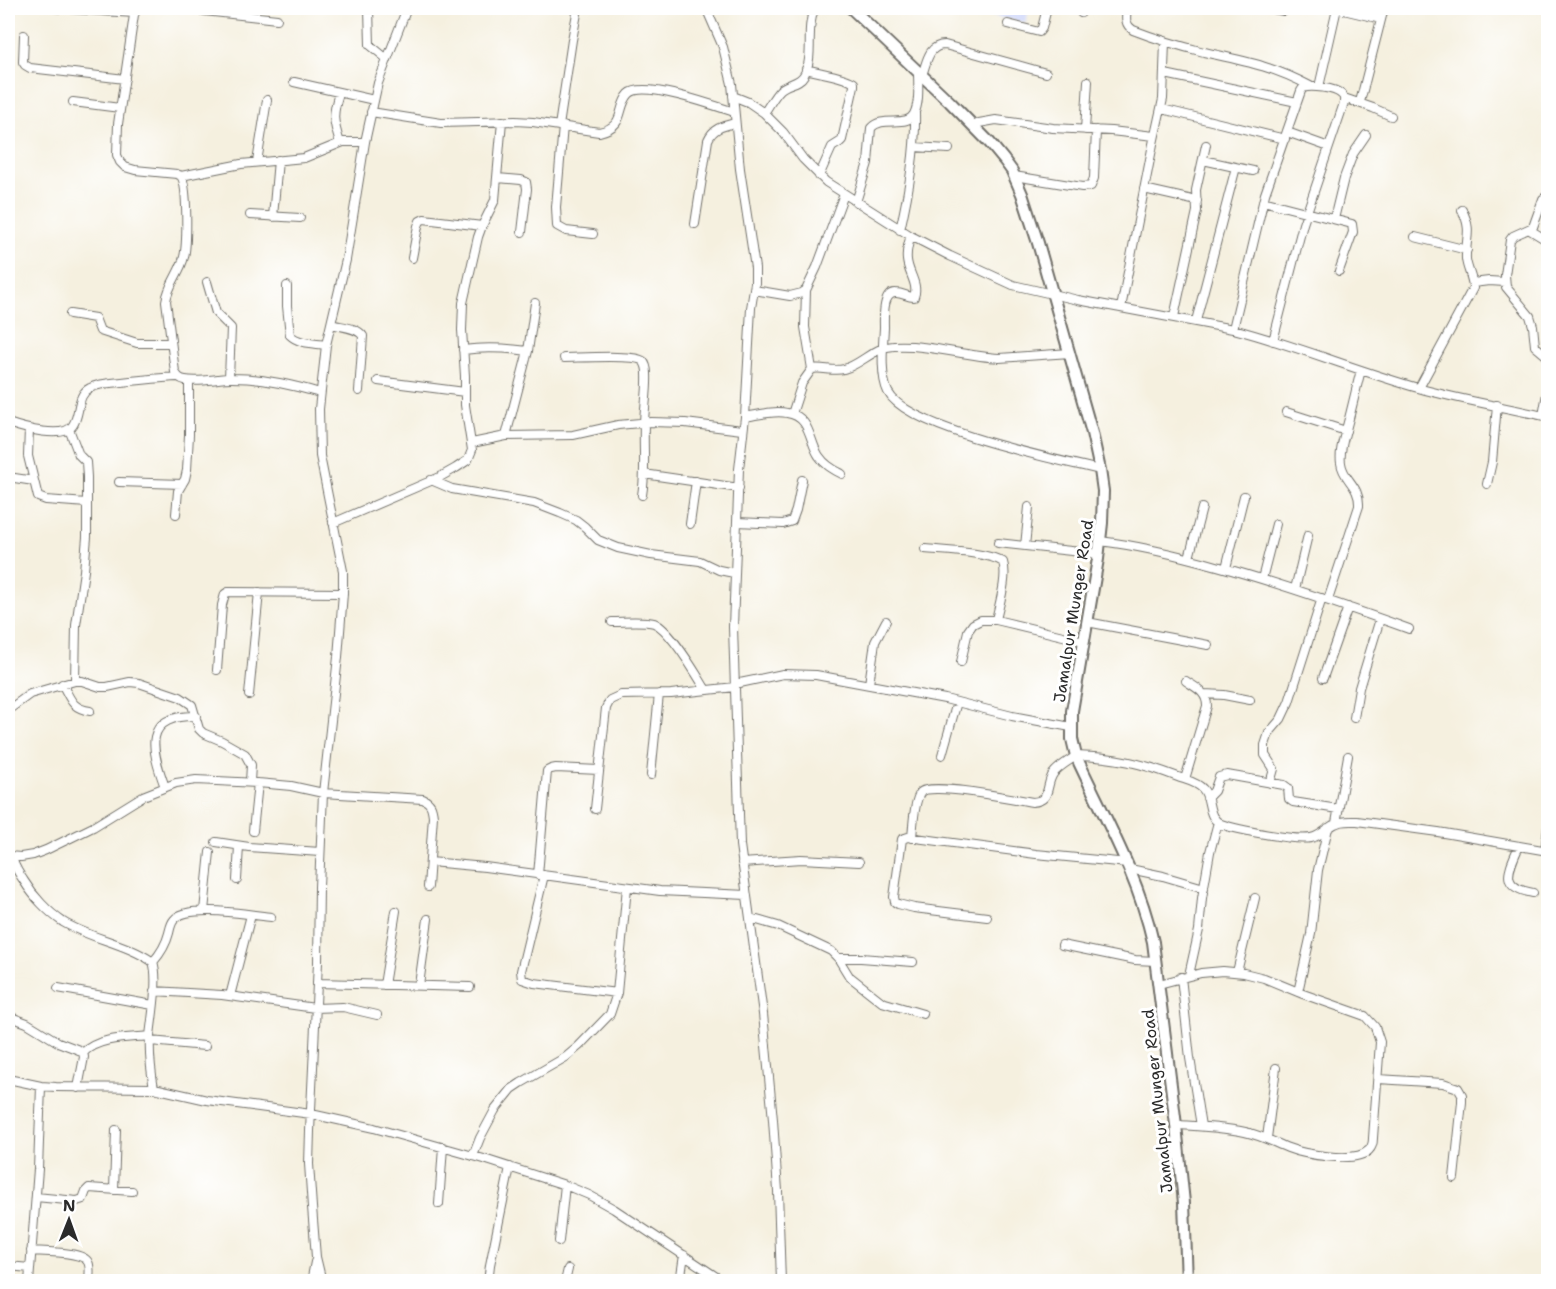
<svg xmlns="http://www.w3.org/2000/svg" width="1556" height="1289" viewBox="0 0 1556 1289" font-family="'Shantell Sans',sans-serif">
<rect width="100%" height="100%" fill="#fff"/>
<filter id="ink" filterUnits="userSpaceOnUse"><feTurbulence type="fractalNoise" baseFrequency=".0167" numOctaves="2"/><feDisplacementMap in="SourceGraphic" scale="12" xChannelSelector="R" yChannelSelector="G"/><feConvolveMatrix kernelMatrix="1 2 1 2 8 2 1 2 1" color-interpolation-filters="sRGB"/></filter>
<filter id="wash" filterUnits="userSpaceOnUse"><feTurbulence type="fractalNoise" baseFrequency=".008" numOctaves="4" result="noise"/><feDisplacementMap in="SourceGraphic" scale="24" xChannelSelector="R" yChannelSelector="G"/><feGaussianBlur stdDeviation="1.35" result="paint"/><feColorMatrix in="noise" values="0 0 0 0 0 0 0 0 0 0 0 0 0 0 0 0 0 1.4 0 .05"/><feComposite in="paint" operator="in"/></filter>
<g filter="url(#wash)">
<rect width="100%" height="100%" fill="#f5f0df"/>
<path fill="#d2d9f9" d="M991 8H1029L1026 23 989 15Z"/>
</g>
<g filter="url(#ink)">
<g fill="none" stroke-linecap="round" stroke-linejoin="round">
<defs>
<path id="street" d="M54 8 135 13
M135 8 118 124 117 155 120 162 125 167 135 170 177 174C178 175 180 175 181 176 188 185 187 245 184 257 180 273 168 285 166 301L175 372C178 377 180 379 185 380 200 383 217 378 232 378 262 378 292 385 320 393
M177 8 277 19
M369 8 370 45 387 59
M706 8 723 47 732 84 740 169 755 268V283L751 308 745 417 739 469 733 627 740 845 763 1014 773 1120 778 1191 781 1282
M1127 8C1126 17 1124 24 1133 30 1156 39 1180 46 1204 52 1244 61 1273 66 1310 86
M1268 8 1284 11
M1335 8 1381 19
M1081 13 1083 8
M1008 24 1039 32 1042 28 1047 8
M24 35 23 62 25 65 30 68 125 79
M806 69C819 73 845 76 854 83V86L842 140 840 142 832 147 819 176
M1165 74 1297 102
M922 75C927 62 928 45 945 45L1046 73
M294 82 374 100
M1319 87 1337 8
M339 93C332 115 333 121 340 143
M733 96 748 102 764 113 783 132 803 159 826 182 911 236 950 256 1013 285 1078 300 1233 329C1295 345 1355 370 1418 388 1460 400 1505 407 1548 417
M1344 98 1373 108 1391 116
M73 102 120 108
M1360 102 1384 8
M1162 109 1285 139
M371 112 441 123 515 121 533 122 599 132C627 126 616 108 629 94 642 80 716 106 734 112
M764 113C769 106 774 96 780 90 787 83 799 84 804 75 815 56 805 30 814 10L821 8H852
M559 126 572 40 578 8
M563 126 556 207 557 226 566 231 593 234
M973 126 979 123 996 120 1053 128 1111 131 1154 136
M1085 130 1088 81
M1287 132 1329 147
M914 147 949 149
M1203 160 1253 171
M257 162 267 100
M181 176 241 164 304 158 343 142H365
M1014 176 1082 187 1091 186 1094 178 1096 130
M498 178 521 180 526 182 527 189 522 232
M1144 189 1197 201
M1548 195 1543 199 1533 227 1513 236 1510 240 1505 275 1506 287 1530 316 1533 326 1535 346 1548 357
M1263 201 1352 224 1353 232 1339 271
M856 202 868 163 871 128C882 115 907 128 914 114 920 102 918 84 918 71
M250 215 300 218
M273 217 278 160
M1334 219 1344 178 1353 154 1366 135
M695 224 708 140C713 128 723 126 735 123
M900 230C909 191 916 152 915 113
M1530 230 1548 241
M911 236C908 244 906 251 907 260 908 273 919 284 914 297 907 297 903 293 896 293 882 292 884 318 884 328 883 345 880 376 888 392 907 429 1058 460 1100 470
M1415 237 1467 250
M412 258 418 226 420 221 424 219 482 226
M207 282 216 313 231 328 229 378
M1473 283 1489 281 1505 282
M287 286V306L290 335C299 344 314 343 326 345
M754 290 790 296 802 293 806 290 817 267 844 194
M806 290 805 327 812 369
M1121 308 1153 144 1163 99 1165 41
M70 314 95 318 100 331 137 343H171
M1174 317 1197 211 1196 190 1206 145
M1196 321 1236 167
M331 324C341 327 357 327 363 336L359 391
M1233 329 1265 194 1301 91 1303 88C1311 85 1335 88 1341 94 1345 97 1344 99 1344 103L1303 224 1273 341
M463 350C486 347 505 348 528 351
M564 358C578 358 635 354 643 361 646 364 647 369 647 374 648 391 644 408 644 425 643 448 646 472 642 495
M378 381 465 392
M1419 388 1473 288C1473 278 1467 269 1466 259 1465 239 1473 231 1462 210
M1286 412 1346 431
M792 414 802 383 812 369C823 367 833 372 844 369 862 364 874 347 894 346 929 344 963 356 999 358L1070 353
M1543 416 1548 388
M745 417C758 415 774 410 787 413 811 416 809 442 819 456 825 465 833 469 842 474
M8 423C22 428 64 440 73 425 81 413 76 395 90 388 99 383 112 383 122 382 140 380 159 378 177 377
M29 429 28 456 38 497 46 500 87 503
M69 429 79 455 86 462 87 477V537L84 571 76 625 75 681
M506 436 528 351 535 303
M472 443 506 436 573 435 618 425 651 422 685 423 742 430
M644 474 739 488
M8 477 34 481
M431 480 452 489 534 503 560 513 576 520 585 527 598 540 618 548 651 555 700 561 719 570 734 573
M119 482 182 484
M1487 484 1492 462 1497 405
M176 514 178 491 185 479 187 470 189 435V381
M737 522 783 524 792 521 796 510 802 480
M333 523 440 477 456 468 468 460 472 450 465 405V376L462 330 463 303 478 237 482 226 495 200 502 121
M690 524 696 481
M1100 541C1141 546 1178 555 1217 566 1282 584 1345 606 1409 629
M998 543 1099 554
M1025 546 1029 507
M925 549C945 551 987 552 1003 562 1008 577 999 605 996 620
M1189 558 1202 508
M1226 568 1244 496
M1262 579 1276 524
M1295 589 1308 535
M1328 600 1359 506C1360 485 1343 480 1341 463 1339 451 1344 438 1347 426 1352 408 1356 389 1361 370
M612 622C623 622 644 620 654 623 670 629 697 675 706 690
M1087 622 1208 645
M961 662 968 631 973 624 981 620H996L1084 641
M217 670 222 605 225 594 228 592 343 593
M1323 678 1348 607
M62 684C71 699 71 708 90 711
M735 684 783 674 816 675 945 699 1012 716 1071 727
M869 684 875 642 886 621
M1204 694 1224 695 1250 700
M249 695 259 592
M8 710 30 694 75 681H82L100 687H107L130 682 139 683 180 697 192 705 199 729 203 733 222 741 245 754 251 765 250 782
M1354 718 1359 688 1380 619
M942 755 957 702
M651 775 659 694
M1185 779 1207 706C1207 692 1196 688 1186 681
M1270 783 1274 769 1265 755V745L1269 733 1281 719 1289 702 1322 598
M165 787C151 749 142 715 196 716
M1207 798 1214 791 1219 777 1227 775 1284 785 1288 788 1289 799 1293 802 1338 809
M595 809 606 708 610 700 621 695 671 694 735 687
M1336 823 1348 756
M253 831 258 783
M912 838C913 827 914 800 921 792 929 782 1016 799 1032 802 1052 801 1045 786 1053 774 1059 766 1069 761 1076 756 1115 757 1142 763 1178 777 1186 780 1197 782 1203 789 1212 799 1206 817 1221 824 1238 830 1295 841 1311 838 1321 836 1327 828 1335 824 1342 820 1350 821 1357 821L1438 832 1548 851
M216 842 249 847 320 852
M1519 846C1508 871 1499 887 1533 893
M1545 851 1548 827
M8 856 21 857 33 855 46 850 93 827 143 796 176 783 196 780 258 783 291 786 323 793 423 799C431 803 432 807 433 816L428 887
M12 856C13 866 19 873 24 881 33 896 48 912 63 922 91 939 126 943 153 962 159 978 152 1017 150 1036 149 1053 151 1071 154 1088
M430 862 485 867 660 891 747 895
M742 863 801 859 859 862
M1130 869 1163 876 1204 888
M538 875 547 771 551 769 556 768 599 770
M544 875 521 971 522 979 534 983 617 993
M237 880 239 846
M204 911 210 852
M987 917 914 908 898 904 895 902 894 897 902 839 908 837 1036 854 1128 863
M750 918 778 926 831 951 838 958 849 976 882 1002 923 1014
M1062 945 1135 960 1156 961
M838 958H861L913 962
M153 962C161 953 166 945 169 933 170 929 171 923 174 920 186 903 251 915 271 917
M1237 972 1255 898
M1189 975 1199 930 1202 898 1210 852 1218 822
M1181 977 1190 1058 1201 1126
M317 983 470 987
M1159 984 1201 973 1223 971 1244 973 1264 978 1303 994 1365 1016 1375 1027 1380 1042 1373 1138C1373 1142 1372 1147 1369 1150 1356 1164 1303 1154 1288 1148 1273 1142 1260 1135 1245 1132 1222 1127 1199 1126 1176 1125
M384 985 396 911
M419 985 428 919
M58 988 153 1005
M154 991 222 995 315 1008 343 1007 377 1015
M1298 992 1311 934 1318 870 1328 828
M230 996 251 915
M8 1016 27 1023 58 1042 79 1050 83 1053 84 1057 78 1088
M150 1041 205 1046
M83 1053C98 1037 130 1038 150 1036
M8 1079 41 1086 56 1087 154 1088 207 1100 311 1114 374 1128 484 1159 565 1185 589 1195 614 1209 724 1282
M1378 1079 1443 1083 1458 1088 1462 1095V1102L1454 1178
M1267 1138 1276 1068
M473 1156 480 1138 495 1110 512 1089 521 1083 566 1057 579 1046 610 1014 617 993 627 887
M114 1190 116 1130
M36 1197 77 1201 83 1199 86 1191 89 1188 132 1191
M439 1204 443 1147
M559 1241 565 1185
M31 1251C43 1252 83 1251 88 1262 91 1267 89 1275 89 1282
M8 1266 30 1268
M29 1282 38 1169 41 1086
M311 1282 315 1262
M322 1282 316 1257 312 1207 309 1164 310 1131 318 962 319 887 323 793 338 657 343 593V571L320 456 319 409 326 345 346 260 365 142 378 83 407 8
M488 1282 490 1265 510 1167
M565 1282 568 1269
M680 1282 684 1255"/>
<path id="secondary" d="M851 8 950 102 990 143 1004 160 1012 171 1022 194 1038 243 1092 433 1100 470 1103 491 1102 523 1098 559 1072 711V739L1076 756C1104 817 1138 875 1153 942L1176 1125 1184 1203 1187 1282"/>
</defs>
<use href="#street" stroke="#72706a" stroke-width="10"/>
<use href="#secondary" stroke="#72706a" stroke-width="14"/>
<use href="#street" stroke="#fff" stroke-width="8"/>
<use href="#secondary" stroke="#fff" stroke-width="10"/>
</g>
</g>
<g text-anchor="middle" stroke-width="6" stroke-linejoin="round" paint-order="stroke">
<g font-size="16" fill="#2b2b2b" stroke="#fff">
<text transform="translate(1073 611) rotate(-81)" y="6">Jamalpur Munger Road</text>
<text transform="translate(1157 1101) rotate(-96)" y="6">Jamalpur Munger Road</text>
</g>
</g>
<rect width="1556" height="1289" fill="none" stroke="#fff" stroke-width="30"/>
<g transform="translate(69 1220) rotate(1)" stroke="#ffffff" stroke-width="4.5" paint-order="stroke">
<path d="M0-4.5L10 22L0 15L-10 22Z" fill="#2b2b2b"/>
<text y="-9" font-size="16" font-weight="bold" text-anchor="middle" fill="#2b2b2b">N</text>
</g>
</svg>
